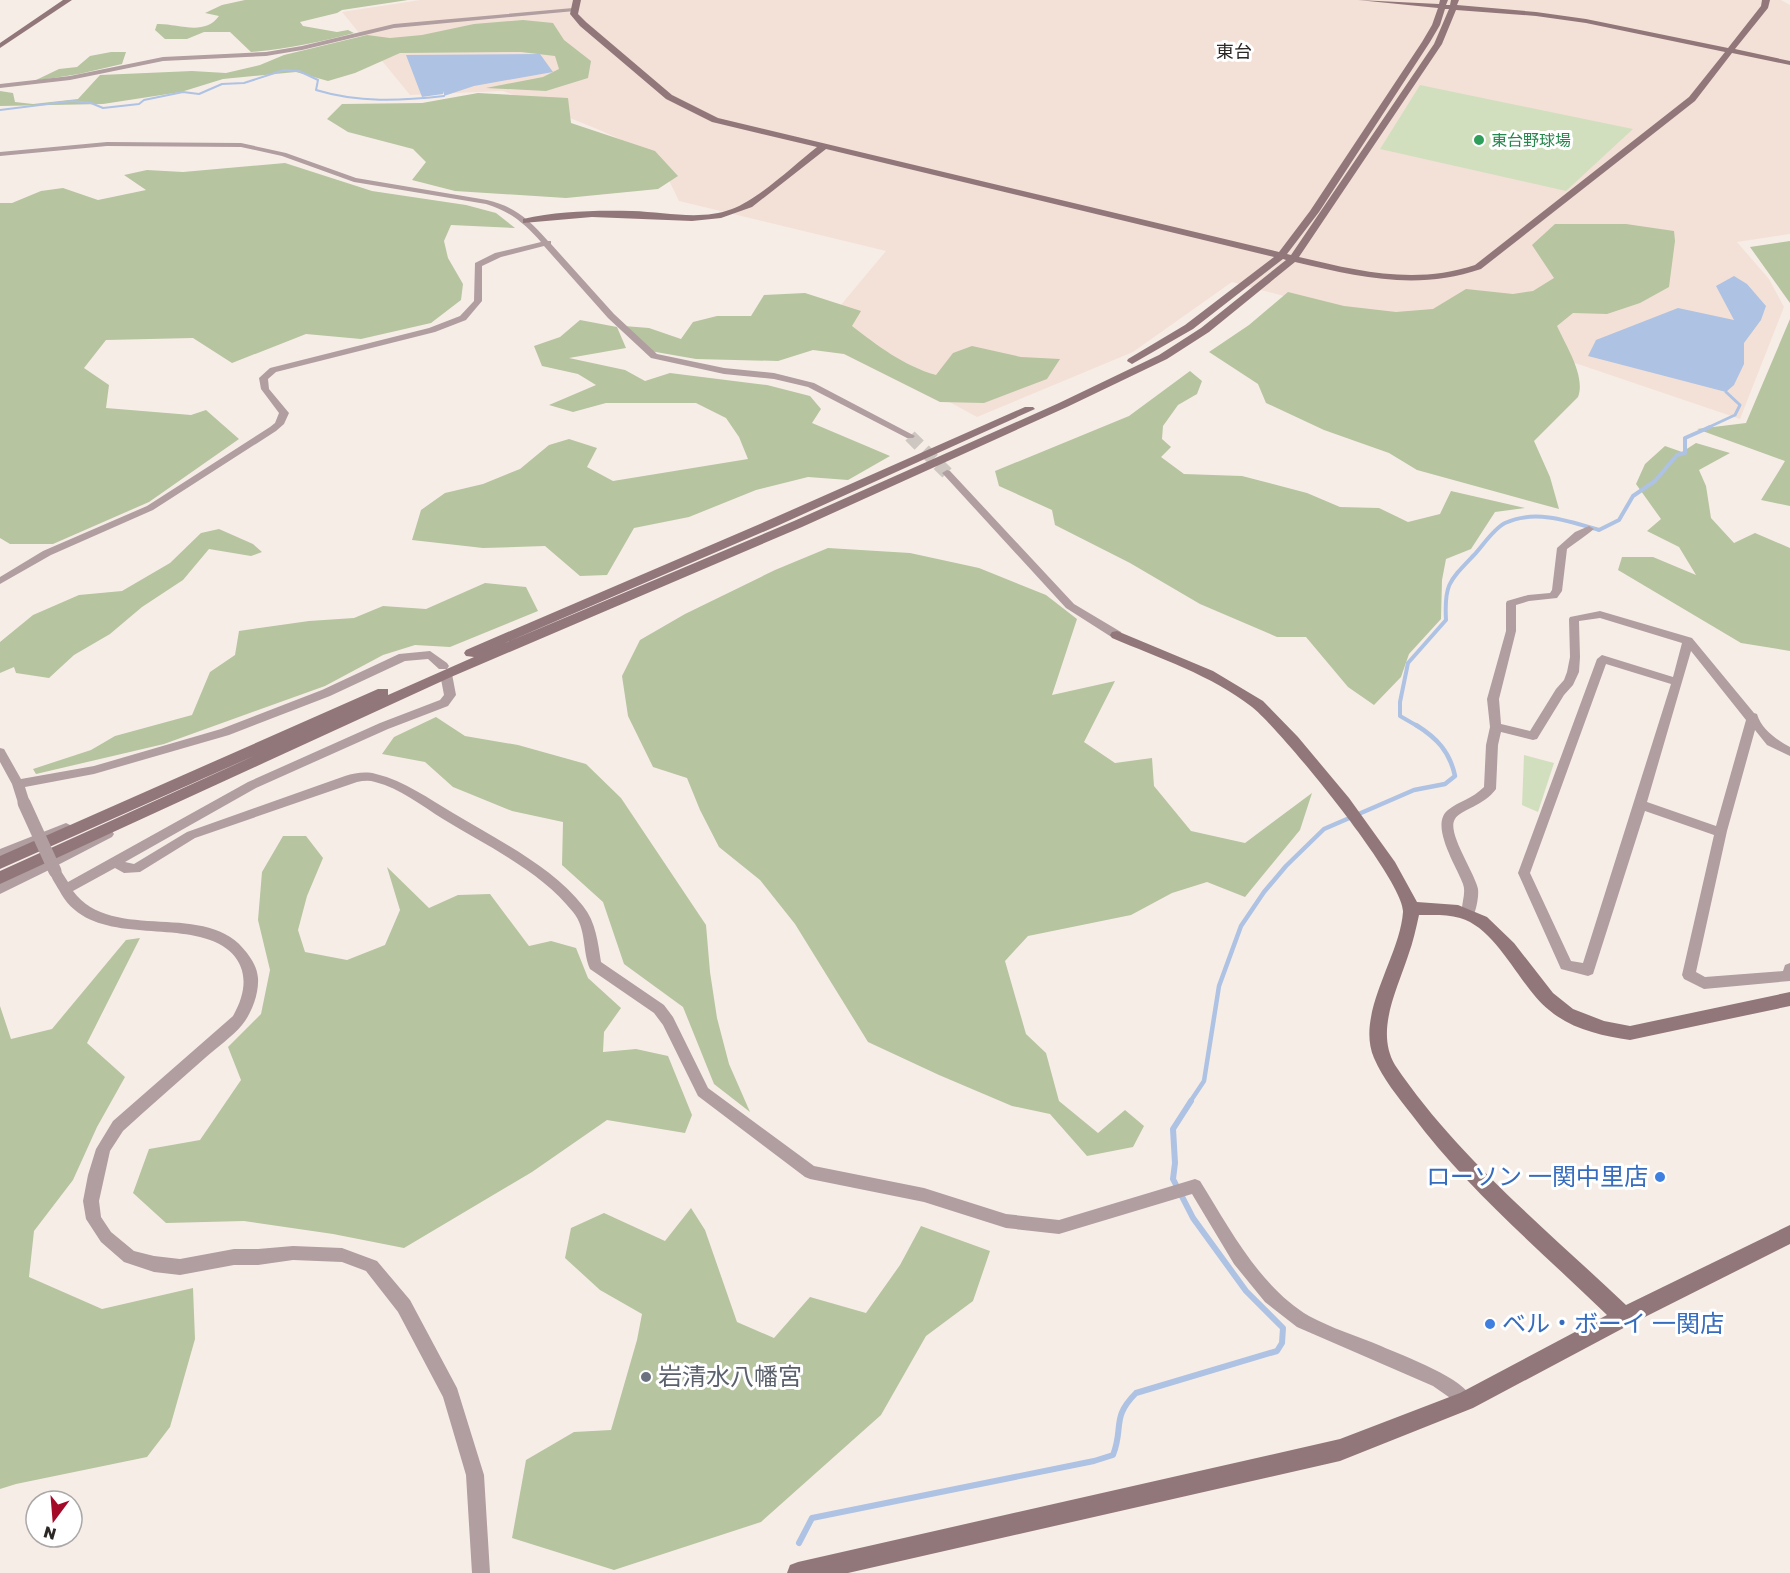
<svg xmlns="http://www.w3.org/2000/svg" width="1790" height="1573" viewBox="0 0 1790 1573" font-family="'Golos Text','Noto Sans JP',sans-serif">
<rect width="100%" height="100%" fill="#f7ede7"/>
<path fill="#f3e1d7" d="M420 0H1781L1790 5V234L1737 242 1769 279 1784 307 1740 419 1466 326 1342 312 1232 282 1133 352 977 417 819 331 886 251 679 201 657 156 597 129 503 91 410 95 342 12Z"/>
<path fill="#d2dfbe" d="M1420 85 1633 129 1566 191 1380 149Z
M1524 755 1554 763 1538 812 1522 805Z"/>
<path fill="#b6c4a0" d="M245 0H408L342 10 337 13 300 22 303 26 337 32 348 30 354 33C320 42 287 49 251 52L230 32H204L187 39H165L155 30 157 24C177 23 204 37 219 16L205 13 222 5Z
M523 20 553 23 564 40 591 61 588 78 546 91 486 88 543 77 559 69 555 56 521 52 400 53 355 73 328 81 296 72 223 79 181 92 103 104 0 106V91L13 93 15 102 33 104 78 99 100 75 192 71 226 73 260 65 284 55 367 35 390 38 422 35 474 24Z
M111 52H126L122 64 79 74 34 81 59 69 77 67 90 56Z
M478 93 568 98 571 123 655 151 678 176 658 189 566 198 455 191 412 180 426 162 413 149 348 132 327 119 342 104 422 103Z
M285 163 372 191 466 205 496 213 515 228 451 225 444 241 448 258 463 284 461 300 431 323 361 339 306 334 232 363 193 338 106 340 84 368 109 385 106 408 191 415 206 410 239 439 149 502 53 544H10L0 538V203H12L41 191 63 188 98 200 146 190 124 175 147 170 183 172Z
M1555 224H1626L1674 231 1675 241 1669 287 1640 303 1607 314 1573 313 1557 326C1566 346 1586 376 1578 397L1534 441 1550 477 1559 509 1417 470 1389 453 1324 430 1266 403 1258 384 1209 352 1249 325 1288 292 1344 306 1396 312 1433 309 1466 289 1513 294 1533 291 1554 278 1532 245Z
M1790 241V303L1750 247Z
M805 293 861 311 852 326C878 346 904 366 936 375L953 353 972 346 1021 357 1060 359 1047 379 984 403 940 402 844 354 813 350 778 361 696 359 650 351 624 326 649 328 681 339 693 322 717 316H751L764 295Z
M1790 319V506L1761 500 1785 461 1697 429 1746 423Z
M580 320 617 327 626 348 569 358 625 370 645 381 670 373 767 385 810 396 821 409 812 423 890 456 848 480 808 477 756 490 689 517 634 528 607 575 580 576 545 546 483 548 412 540 421 510 445 493 483 484 520 469 549 445 569 439 597 448 587 467 613 481 748 459 739 437 726 418 696 403H606L573 412 549 405 596 385 578 374 542 366 534 346 560 337Z
M1190 371 1202 381 1197 394 1178 405 1163 426 1162 439 1171 447 1161 457 1184 474 1242 476 1307 493 1340 507 1379 508 1408 522 1440 514 1451 491 1525 508 1495 512 1471 549 1446 559 1442 580 1441 619 1409 654 1401 677 1374 705 1348 687 1306 637H1277L1200 604 1130 563 1055 525 1052 510 999 486 995 471 1129 416Z
M1696 443 1730 453 1699 470 1706 486 1711 518 1734 543 1755 533 1790 548V651L1741 643 1618 570 1622 557H1653L1696 575 1679 547 1647 531 1661 519 1636 484 1645 464 1665 446 1682 452Z
M219 529 253 544 262 552 251 556 209 549 183 580 142 607 110 634 74 655 49 678 16 673 14 667 0 673V642L33 615 79 595 122 591 170 563 201 533Z
M828 548 910 553 979 568 1046 595 1077 619 1052 695 1115 681 1084 742 1115 763 1152 758 1154 786 1191 831 1245 843 1312 793 1300 830 1245 897 1207 882 1172 893 1131 915 1028 936 1005 961 1026 1034 1046 1053 1059 1101 1098 1133 1125 1110 1144 1126 1133 1147 1087 1156 1050 1114 1012 1106 939 1075 868 1042 795 924 760 880 719 847 700 810 687 778 653 767 628 716 622 676 640 640 685 614 775 570Z
M485 583 526 587 538 611 450 647 415 645 383 655 325 686 164 744 36 774 33 769 91 750 115 736 192 715 210 672 235 655 239 631 309 621 354 618 383 606 426 609Z
M436 717 465 736 518 745 586 764 621 798 706 925 710 972 717 1018 729 1064 750 1112 714 1084 683 1007 624 964 603 902 562 865 563 822 512 811 453 787 425 762 382 754 394 737Z
M283 836H306L323 858 307 896 298 930 305 952 347 960 385 945 400 910 387 867 429 908 458 895 490 894 529 946 551 941 576 948 588 978 621 1008 604 1032 603 1052 636 1049 668 1056 692 1115 685 1133 607 1120 532 1172 404 1248 333 1234 244 1221 166 1223 133 1193 149 1149 200 1140 241 1080 228 1047 261 1014 270 970 258 920 262 872Z
M140 938 87 1043 125 1077 97 1127 73 1180 34 1231 29 1277 102 1309 193 1288 195 1339 170 1427 147 1457 16 1484 0 1489V1006L11 1039 52 1029 126 940Z
M691 1208 705 1230 737 1322 774 1338 810 1297 866 1313 900 1265 921 1226 990 1251 973 1301 926 1336 881 1415 761 1522 614 1570 512 1538 526 1460 574 1432 611 1430 637 1340 642 1314 600 1290 565 1258 571 1228 604 1213 665 1241Z"/>
<path fill="#aec2e3" d="M540 54 553 72 474 86 444 96V91L443 94 422 97 406 55Z
M1734 276 1747 284 1766 306 1761 320 1744 343V364L1734 385 1726 392 1588 356 1596 340 1678 308 1734 320 1716 286Z"/>
<g fill="none" stroke-linecap="round" stroke-linejoin="round">
<path stroke="#aec2e3" stroke-width="2" d="M0 110 72 101 91 103 103 108 139 104 144 100 183 92 199 94 222 84 244 83 284 70 299 71 318 80 316 90C359 103 400 101 444 96"/>
<path stroke="#aec2e3" stroke-width="3" d="M1707 428 1735 415 1740 405 1726 392"/>
<path stroke="#aec2e3" stroke-width="4" d="M1419 727 1400 716V702L1408 663 1446 620C1444 585 1449 581 1473 556 1482 547 1493 529 1505 523 1535 509 1569 521 1599 530L1619 520 1633 496 1655 481 1677 455 1685 453V438L1710 427"/>
<path stroke="#aec2e3" stroke-width="4.5" d="M1190 1102 1204 1081 1219 986 1241 926 1264 892 1286 866 1324 829 1414 790 1445 784 1455 776C1450 752 1437 738 1416 725"/>
<path stroke="#aec2e3" stroke-width="6" d="M799 1543 812 1518 1094 1461 1113 1455C1124 1427 1111 1418 1136 1393L1277 1351 1282 1343 1283 1328 1246 1291 1193 1218 1173 1179 1175 1163 1173 1129 1191 1101"/>
<path stroke="#cec6c0" stroke-width="13" stroke-dasharray="13 7" stroke-linecap="butt" d="M910 436 947 473"/>
<path fill="#b19ea0" fill-rule="evenodd" d="M573 8 575 11 394 28 302 50 266 56 163 61 70 80 0 88V84L70 76 163 57 266 52 302 46 394 24Z
M107 142 241 143 286 153 356 178 487 200C516 207 528 219 548 241H551V244L614 314 657 354 724 368 774 373 814 383 915 436 913 438H907L808 387 774 379 724 374 651 358 608 318 544 246 501 257 482 266V301L466 320 435 332 276 372 268 379 269 389 289 413 284 424 276 431 153 510 51 555 0 584V577L43 551 147 506 270 427 275 423 279 413 261 389 259 378 270 368 429 328 460 316 474 301 475 263 495 253 541 242C525 224 510 211 486 204L354 182 282 156 241 147 107 146 0 156V152Z
M947 470 950 471 1074 604 1121 632 1122 635 1121 638H1113L1066 608 944 475 942 473Z
M1589 526 1594 529C1586 536 1576 542 1567 549L1562 591 1557 598 1529 601 1516 605V631L1499 699 1501 724 1530 731 1556 689 1564 680 1567 672 1570 657 1569 619 1570 617 1600 611 1692 638 1754 713 1757 714C1761 729 1777 740 1790 747V756L1767 745 1755 730 1727 831 1696 972 1705 977 1783 971 1785 965 1790 963V981L1704 989 1684 979 1682 975 1714 835 1645 811 1593 974 1588 976 1561 969 1518 873 1597 659 1602 655 1673 677 1682 643 1600 618 1579 621 1580 657 1579 672 1573 685 1564 695 1537 739 1533 740 1501 732 1498 745 1496 789C1485 805 1460 810 1455 819 1446 832 1475 873 1478 889 1479 897 1476 910 1473 917L1468 918 1463 917C1459 907 1467 895 1463 884 1457 867 1429 825 1448 810 1459 801 1472 799 1484 787L1486 745 1490 727 1487 699 1506 631V603L1507 601 1528 595 1550 593 1552 590 1557 548 1575 532ZM1691 651 1746 720 1716 826 1647 802ZM1606 664 1671 684 1583 963 1571 961 1530 873Z
M430 651 447 663 449 666 447 669H439L428 659 405 661 330 696 229 735 94 774 25 787 30 803 24 807 18 803 12 784 0 762V748L4 749 21 779 94 766 221 729 322 690 399 654Z
M446 670 452 674 456 695 448 706 388 729 256 788 125 862 134 864 187 832 345 776C355 773 366 771 376 774 405 781 429 799 453 813 496 839 552 866 583 906 596 922 598 943 601 962L664 1005 673 1017 708 1088 814 1166 924 1188 1006 1214 1059 1220 1195 1179 1200 1181C1230 1229 1259 1286 1309 1316 1331 1328 1357 1336 1381 1346 1405 1357 1464 1377 1474 1401L1472 1407 1466 1409 1433 1386 1297 1327 1265 1302 1234 1264 1192 1194 1059 1234 1006 1228 924 1202 810 1179 805 1177 698 1096 663 1025 654 1013 590 969C582 951 587 929 573 912 541 871 487 846 443 819 422 806 400 788 375 782 369 780 363 781 357 782L195 838 140 872 124 873 115 868 73 891C113 945 208 898 247 953 253 961 257 968 258 978 259 993 252 1013 242 1025 232 1037 217 1047 205 1058 178 1082 150 1106 123 1131L110 1151 99 1201 101 1217 111 1232 134 1251 154 1256 180 1259 234 1249H258L293 1246 342 1248 377 1261 410 1300 457 1388 484 1475 490 1573H472L466 1475 443 1397 398 1312 366 1271 342 1262 293 1260 258 1265H234L180 1275 154 1272 124 1262 101 1242 86 1219 83 1201 88 1175 96 1149 113 1121 233 1016C255 978 242 947 200 937 153 925 85 941 59 890 55 883 50 876 49 870L0 894V883L104 831H112L114 834 112 837 56 866 59 868 68 882 248 782 380 723 440 700 444 695 440 674Z
M66 823 70 825 72 828 70 831 0 859V849Z"/>
<path fill="#92777a" fill-rule="evenodd" d="M63 0H72L0 48V43Z
M573 0H581L578 14 586 22 672 95 718 118 1279 252 1310 211 1422 42 1432 25 1438 8 1358 0 1439 4 1440 0H1448L1446 5H1450L1451 0H1459L1457 5 1536 12 1586 19 1728 48 1761 6 1762 0H1770L1768 8 1735 49 1790 61V65L1732 53 1695 101 1481 269C1417 291 1359 277 1295 262L1209 332 1167 359 1067 407 802 527 451 677 0 884V871L265 751 0 869V856L378 689H388V695L474 657 466 656 464 653 466 650 769 520 1025 407H1033L1035 409 777 526 505 643 794 521 1059 403 1159 355 1201 328 1286 260 1283 259 1193 329 1132 364 1127 361 1128 359 1185 325 1274 257 826 149 752 207 721 218 692 221 592 217 523 223V219C558 211 596 210 632 211 665 212 701 221 732 209 759 199 794 165 817 147L712 122 666 99 580 26 570 14ZM1445 9H1449L1434 44 1291 255 1287 254 1319 212 1430 42 1440 25ZM1456 10 1536 16 1586 23 1725 52 1689 97 1475 265C1415 285 1358 271 1299 257L1442 44Z
M1117 631 1213 671 1263 701 1298 737 1349 798 1395 862 1417 902 1458 905 1487 917 1514 943 1553 993 1573 1009 1604 1021 1630 1026 1790 992V1006L1630 1040C1602 1036 1571 1029 1549 1010 1519 986 1498 929 1460 918 1447 914 1432 915 1419 915 1416 929 1413 942 1408 956 1397 990 1375 1031 1395 1065 1457 1157 1546 1229 1626 1305L1790 1225V1244L1631 1324 1473 1408 1340 1461 848 1573H787L790 1565 798 1562 1340 1439 1460 1393 1607 1315C1540 1250 1468 1190 1412 1115 1398 1097 1383 1079 1374 1058 1355 1014 1400 957 1403 912 1405 881 1280 729 1252 707 1211 675 1159 658 1112 638L1110 635 1112 632Z"/>
<path stroke="#b19ea0" stroke-width="13" d="M24 803 55 871"/>
</g>
<circle fill="#2e9e5b" stroke="#fff" stroke-width="2" cx="1479" cy="140" r="6"/>
<g fill="#3f7fe0" stroke="#fff" stroke-width="2">
<circle cx="1660" cy="1177" r="6"/>
<circle cx="1490" cy="1324" r="6"/>
</g>
<circle fill="#6b7280" stroke="#fff" stroke-width="2" cx="646" cy="1377" r="6"/>
<g text-anchor="middle" stroke-width="6" stroke-linejoin="round" paint-order="stroke">
<g font-size="16" fill="#27864d" stroke="#fff" text-anchor="start">
<text x="1491" y="146">東台野球場</text>
</g>
<g font-size="18" fill="#2c2826" stroke="#fff">
<text x="1234" y="58">東台</text>
</g>
<g font-size="24" fill="#366cbe" stroke="#fff" text-anchor="end">
<text x="1648" y="1185">ローソン 一関中里店</text>
<text x="1502" y="1332" text-anchor="start">ベル・ボーイ 一関店</text>
</g>
<g font-size="24" fill="#5b616d" stroke="#fff" text-anchor="start">
<text x="658" y="1385">岩清水八幡宮</text>
</g>
</g>
<g transform="translate(54 1519) rotate(196)"><circle r="28" fill="#ffffff" stroke="#aba9a8" stroke-width="1.5"/>
<path d="M0-4.5L10 22L0 15L-10 22Z" fill="#a50928"/>
<text y="-9" font-size="16" font-weight="bold" text-anchor="middle" fill="#2c2826">N</text>
</g>
</svg>
